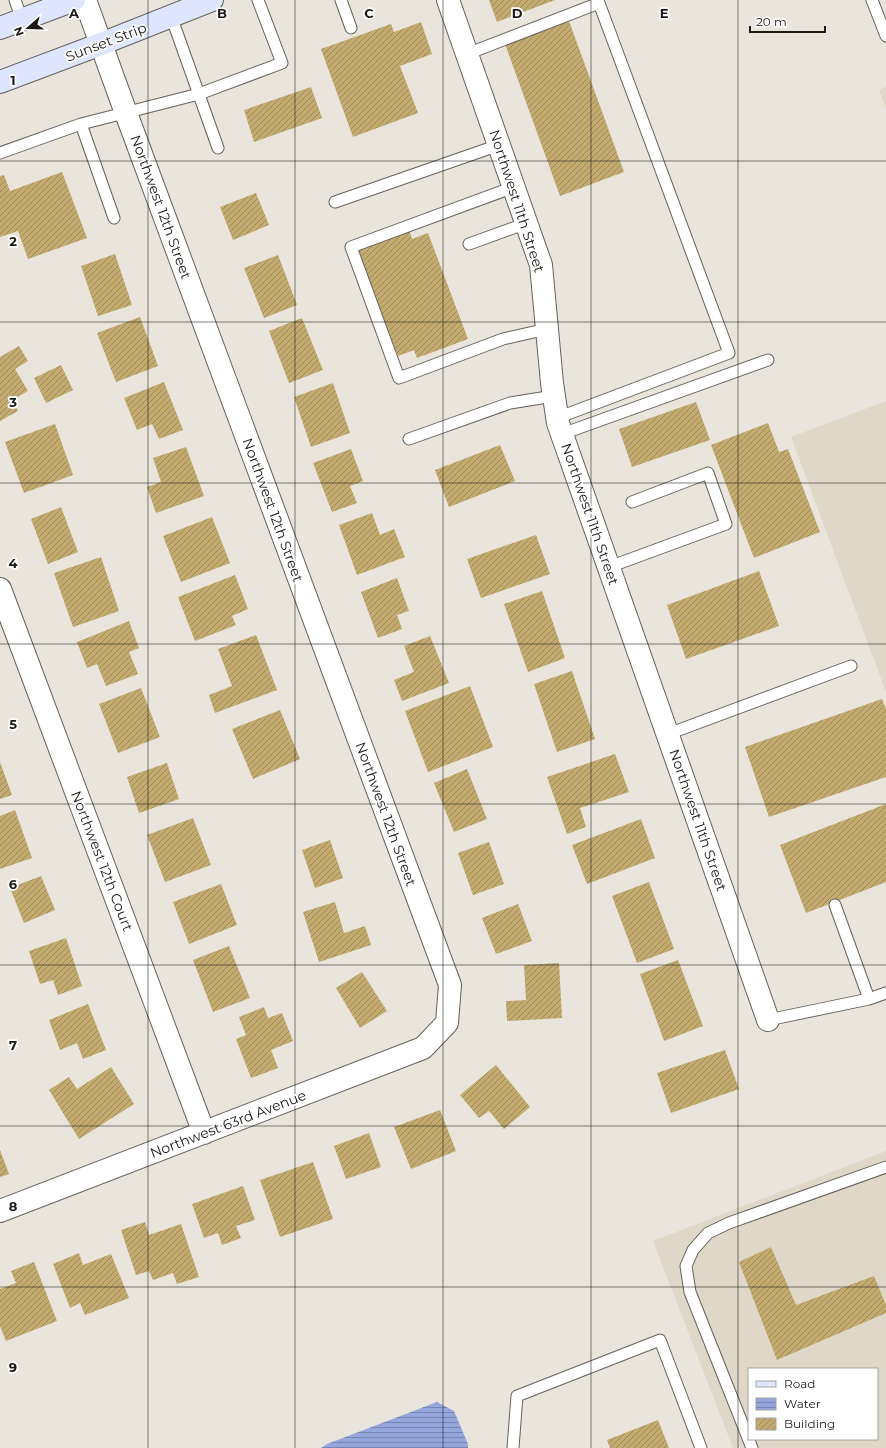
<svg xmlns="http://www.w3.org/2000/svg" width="886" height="1448" viewBox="0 0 886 1448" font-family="Montserrat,sans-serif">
<defs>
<pattern id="water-rules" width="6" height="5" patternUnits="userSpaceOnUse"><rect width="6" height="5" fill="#94a6dc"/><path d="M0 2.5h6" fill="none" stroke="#7886b1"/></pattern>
<pattern id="building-hatch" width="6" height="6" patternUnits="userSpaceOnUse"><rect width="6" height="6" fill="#c3ab70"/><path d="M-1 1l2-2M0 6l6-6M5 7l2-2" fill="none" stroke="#9e8a5b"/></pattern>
</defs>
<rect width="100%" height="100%" fill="#e9e5dc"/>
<path fill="#dfd8c8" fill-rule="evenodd" d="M886 87V109L879 90Z
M886 401V692L791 437Z
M886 1151V1448H733L653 1241ZM749 1369H877V1439H749Z"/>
<path fill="url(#water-rules)" d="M437 1402 454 1411 468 1444V1448H321L327 1444Z"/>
<path fill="url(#building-hatch)" d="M489 0H555L497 22Z
M569 21 624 172 560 196 505 44Z
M421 22 432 54 400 66 418 113 353 137 321 49 391 24 394 32Z
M311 87 322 118 254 142 244 110Z
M62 172 87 238 28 259 18 231 0 237V176L4 175 10 191Z
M256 193 269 225 233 240 220 207Z
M409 229 412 239 428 233 468 339 417 358 414 350 398 356 357 248Z
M115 254 132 305 98 316 81 266Z
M278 255 297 305 264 318 244 268Z
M140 317 158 366 116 382 97 333Z
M302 318 323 370 289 383 269 331Z
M19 346 28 361 15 369 28 391 12 400 18 411 0 421V357Z
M61 365 73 390 46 403 34 378Z
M164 382 183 430 159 439 152 424 137 430 124 398Z
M333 383 350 433 311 447 294 397Z
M696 402 710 440 632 467 619 429Z
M768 423 779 452 788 449 820 532 754 558 711 445Z
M55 424 73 475 24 493 5 442Z
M500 445 515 481 449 507 435 470Z
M186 447 204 496 156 513 147 487 161 482 153 458Z
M351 449 363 481 350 486 357 503 332 512 313 463Z
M61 507 78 552 48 564 31 519Z
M372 513 380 535 394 529 405 557 357 575 339 525Z
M212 517 230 563 181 582 163 536Z
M536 535 550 574 481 598 467 559Z
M101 557 119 611 73 627 54 573Z
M759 571 779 626 686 659 667 605Z
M235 575 248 609 232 616 236 625 195 641 178 597Z
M397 578 409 611 397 615 402 629 378 638 361 592Z
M542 591 565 658 528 672 504 604Z
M129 621 139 648 129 652 138 674 106 686 97 664 87 668 77 642Z
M256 635 277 690 215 713 209 695 232 686 218 649Z
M430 636 449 683 402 701 394 680 414 672 404 646Z
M572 671 595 739 557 752 534 684Z
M470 686 493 747 428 772 405 711Z
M141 688 160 737 118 753 99 704Z
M882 699 886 709V777L769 817 745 747Z
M280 710 300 759 253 779 232 729Z
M615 754 629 792 580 808 586 827 567 834 547 777Z
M0 762 12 795 0 799Z
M167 763 179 799 139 813 127 777Z
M467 769 487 819 454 832 434 783Z
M886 804V882L806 913 780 845Z
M15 810 32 858 0 869V816Z
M193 818 211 865 165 882 147 835Z
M641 819 655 858 587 884 572 845Z
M330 840 343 878 315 888 302 850Z
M489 842 504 884 473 895 458 853Z
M41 876 55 910 24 923 10 888Z
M649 882 674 949 637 963 612 896Z
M221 884 237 925 189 944 173 902Z
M335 902 344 933 365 926 371 945 319 962 303 912Z
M518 904 532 941 496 954 482 918Z
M66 938 82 986 58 995 53 980 40 984 29 951Z
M229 946 250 998 213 1012 193 960Z
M678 960 703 1026 664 1041 640 974Z
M559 963 562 1018 507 1021 506 1001 526 1000 524 965Z
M362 972 387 1011 360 1028 336 988Z
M88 1004 106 1050 83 1059 77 1043 60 1050 49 1020Z
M264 1007 268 1018 282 1013 293 1041 271 1050 278 1068 251 1078 236 1039 246 1035 239 1017Z
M725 1050 739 1089 671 1113 657 1073Z
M496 1065 530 1107 504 1129 489 1111 479 1118 460 1095Z
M111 1067 134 1104 79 1139 49 1090 69 1077 77 1089Z
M440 1110 456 1151 411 1169 394 1127Z
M369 1133 381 1167 346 1179 334 1146Z
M0 1150 9 1174 0 1177Z
M313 1162 333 1219 280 1237 260 1180Z
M243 1186 255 1220 236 1226 241 1238 222 1245 218 1233 204 1238 192 1204Z
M145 1222 149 1235 181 1224 199 1277 177 1284 173 1273 153 1280 149 1271 136 1275 121 1230Z
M771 1247 796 1305 874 1276 886 1305V1313L777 1360 739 1262Z
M79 1253 83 1265 111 1254 129 1298 85 1315 80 1303 70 1308 53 1264Z
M34 1262 57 1321 6 1341 0 1326V1289L16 1283 11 1271Z
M658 1420 669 1448H610L607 1440Z"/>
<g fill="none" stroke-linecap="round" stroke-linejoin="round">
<defs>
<path id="lane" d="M15 0 22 20
M341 0 351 28
M872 0 886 36
M171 16 218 148
M467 54 599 3 729 353 557 418
M81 124 114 218
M0 153 81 124 199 94 282 63 258 0
M514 187 351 247 399 378 503 339 547 329
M335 202 499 145
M469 244 527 223
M562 434 768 360
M409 439 510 403 554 396
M609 567 726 524 708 473 632 502
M668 734 851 666
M835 905 869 999 886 993
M768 1020 869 999
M513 1448 517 1396 660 1340 701 1448
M752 1448 690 1292 686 1266 693 1250 708 1233 729 1223 886 1167"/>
<path id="street" d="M448 0 541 265 552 383 558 423 768 1020
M0 589 204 1133
M0 1211 423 1048 447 1023 450 985 126 113 85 0"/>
<path id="secondary" d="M0 28 74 0
M0 82 101 44 212 0"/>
</defs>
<use href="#lane" stroke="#646159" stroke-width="13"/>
<use href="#street" stroke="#646159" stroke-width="24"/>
<use href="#secondary" stroke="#646159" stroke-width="24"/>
<use href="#lane" stroke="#fff" stroke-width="11"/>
<use href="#street" stroke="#fff" stroke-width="22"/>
<use href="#secondary" stroke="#dde5ff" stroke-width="22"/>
</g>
<path fill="none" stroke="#1b1916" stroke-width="1" stroke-opacity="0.55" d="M148 0V1448M295 0V1448M443 0V1448M591 0V1448M738 0V1448M0 161H886M0 322H886M0 483H886M0 644H886M0 804H886M0 965H886M0 1126H886M0 1287H886"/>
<g text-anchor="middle" stroke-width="3.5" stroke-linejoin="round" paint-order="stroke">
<g font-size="14" fill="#1b1916" stroke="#fff">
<text transform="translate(106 42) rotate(-21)" y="5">Sunset Strip</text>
<text transform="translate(517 201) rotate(72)" y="5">Northwest 11th Street</text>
<text transform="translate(161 207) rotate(70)" y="5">Northwest 12th Street</text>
<text transform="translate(273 510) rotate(70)" y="5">Northwest 12th Street</text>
<text transform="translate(590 514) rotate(71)" y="5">Northwest 11th Street</text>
<text transform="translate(386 814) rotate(70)" y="5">Northwest 12th Street</text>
<text transform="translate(698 820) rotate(71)" y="5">Northwest 11th Street</text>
<text transform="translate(102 861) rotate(69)" y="5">Northwest 12th Court</text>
<text transform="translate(228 1124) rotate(-21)" y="5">Northwest 63rd Avenue</text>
</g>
</g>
<g font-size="13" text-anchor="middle" font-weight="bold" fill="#1b1916" stroke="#fff" stroke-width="3.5" stroke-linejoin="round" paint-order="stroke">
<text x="74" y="18">A</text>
<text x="222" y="18">B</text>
<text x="369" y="18">C</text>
<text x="517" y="18">D</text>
<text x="664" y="18">E</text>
<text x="13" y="85">1</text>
<text x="13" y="246">2</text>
<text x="13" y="407">3</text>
<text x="13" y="568">4</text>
<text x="13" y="729">5</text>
<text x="13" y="889">6</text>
<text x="13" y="1050">7</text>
<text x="13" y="1211">8</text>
<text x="13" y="1372">9</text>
</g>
<rect x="748" y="1368" width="130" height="72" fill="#ffffff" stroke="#a4a3a2"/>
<rect x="756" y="1381" width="20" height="6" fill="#dde5ff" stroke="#a4a3a2"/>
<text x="784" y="1388" font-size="12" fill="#1b1916">Road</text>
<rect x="756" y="1398" width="20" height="12" fill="url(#water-rules)" stroke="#a4a3a2"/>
<text x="784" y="1408" font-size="12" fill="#1b1916">Water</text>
<rect x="756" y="1418" width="20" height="12" fill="url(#building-hatch)" stroke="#a4a3a2"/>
<text x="784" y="1428" font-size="12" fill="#1b1916">Building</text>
<g transform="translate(28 28) rotate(250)" stroke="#ffffff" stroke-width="3" paint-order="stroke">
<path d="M0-3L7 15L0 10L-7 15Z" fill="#1b1916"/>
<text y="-6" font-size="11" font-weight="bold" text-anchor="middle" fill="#1b1916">N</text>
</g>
<path d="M750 26v6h75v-6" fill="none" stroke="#1b1916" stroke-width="2"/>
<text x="756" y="26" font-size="12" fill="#1b1916" stroke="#ffffff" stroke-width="3" paint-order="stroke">20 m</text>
</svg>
